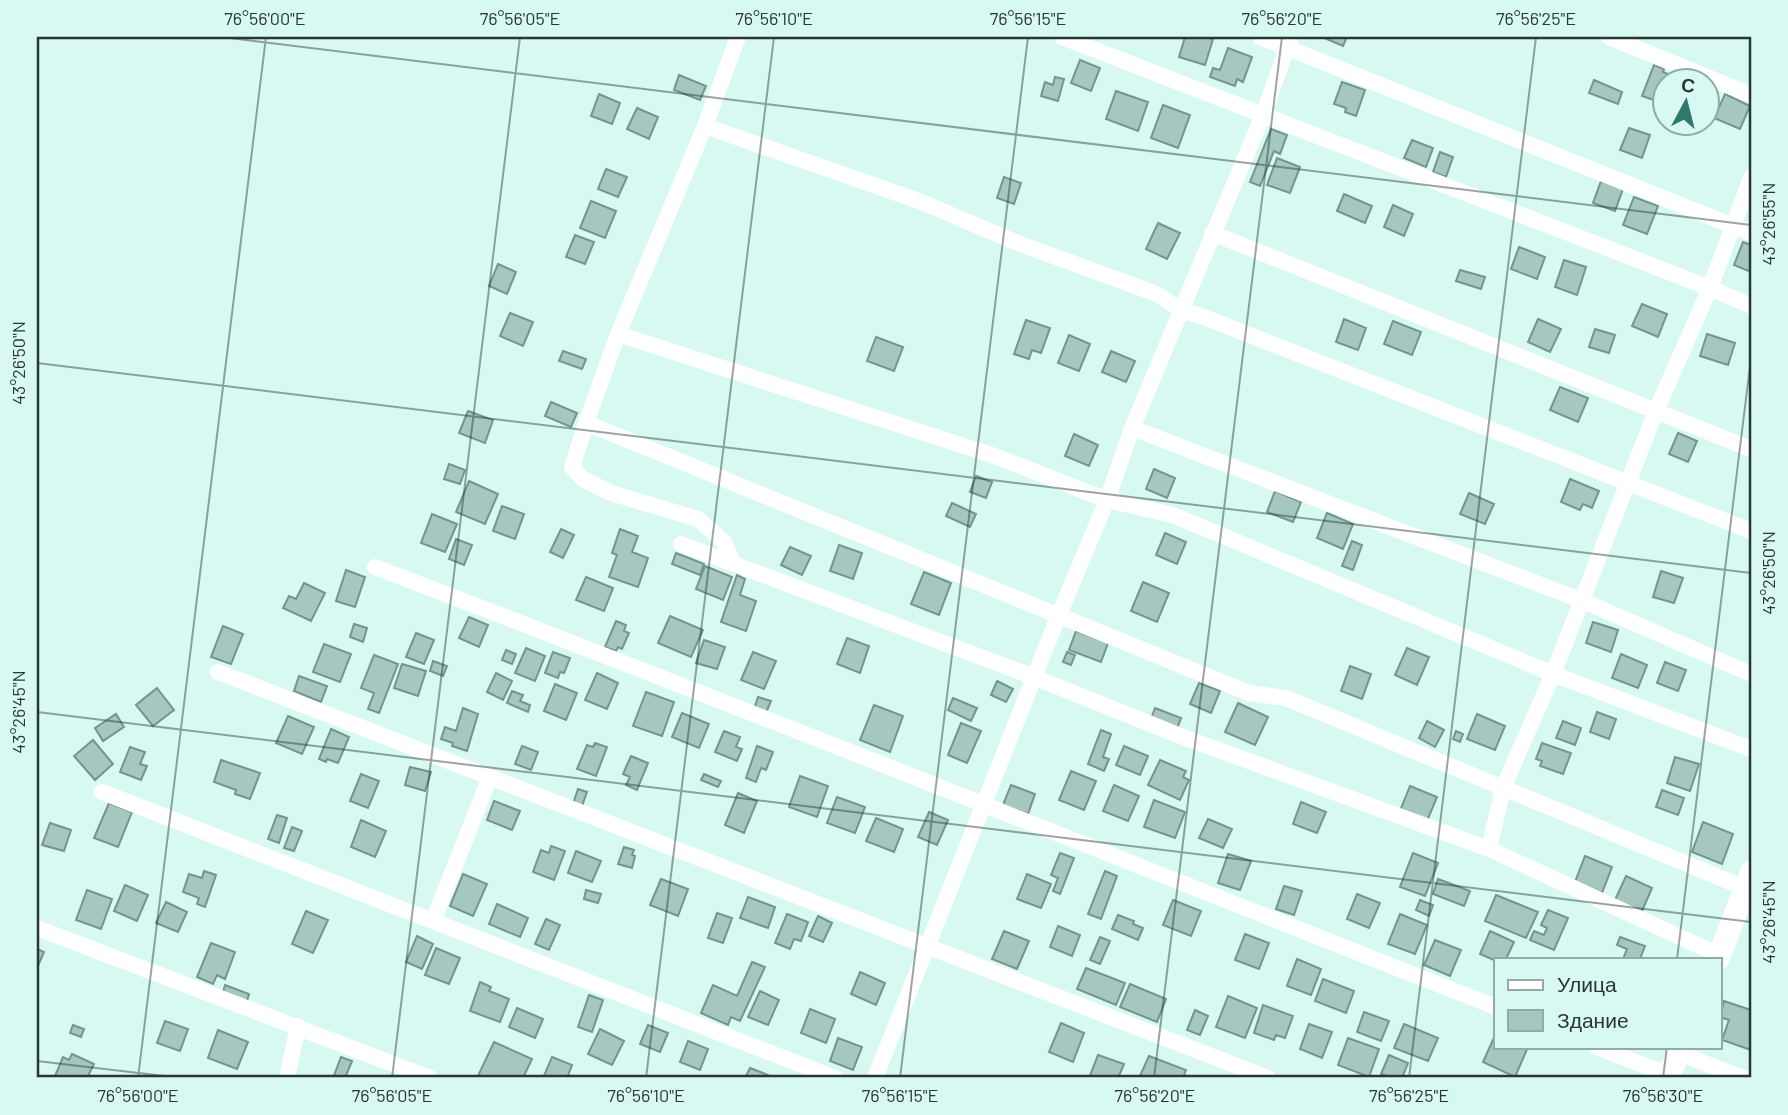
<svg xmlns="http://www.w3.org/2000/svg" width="1788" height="1115" viewBox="0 0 1788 1115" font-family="Barlow,sans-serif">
<rect width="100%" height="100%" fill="#d7f9f2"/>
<path fill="#a6c7c0" stroke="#74948d" stroke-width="2" d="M1185 37H1204L1213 39 1205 65 1179 57Z
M1322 37H1347L1343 46Z
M1228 48 1252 57 1243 82 1237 79 1235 86 1210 77 1213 68 1220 70Z
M1080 60 1100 68 1091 91 1071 83Z
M1654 65 1664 69 1663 72 1675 77 1674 80H1666L1665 104 1642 96Z
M679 75 706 86 700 100 674 90Z
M1055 77 1064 79 1058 101 1041 96 1045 82 1053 85Z
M1594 80 1622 92 1618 104 1589 93Z
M1342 82 1365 90 1356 116 1345 112 1346 108 1334 104Z
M1116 91 1148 102 1138 131 1106 119Z
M599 94 620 103 612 124 591 116Z
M1725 94 1750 106 1740 129 1714 118Z
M1163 105 1190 115 1178 148 1151 138Z
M637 108 658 117 649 139 627 129Z
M1629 128 1650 135 1642 158 1620 150Z
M1271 129 1287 135 1280 154 1274 151 1260 186 1250 182Z
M1412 140 1433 148 1426 167 1404 158Z
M1440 152 1453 157 1446 177 1433 172Z
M1277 158 1300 167 1290 193 1267 185Z
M606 169 627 177 618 197 598 189Z
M1004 177 1021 183 1014 204 997 198Z
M1601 181 1623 189 1615 211 1593 203Z
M1344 194 1372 206 1365 223 1337 211Z
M1634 197 1658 206 1647 234 1623 225Z
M591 201 616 211 605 238 580 228Z
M1393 205 1413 214 1404 236 1384 227Z
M1158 223 1180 233 1167 259 1146 249Z
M575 235 594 242 585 264 566 257Z
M1743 242 1751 245V272L1734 265Z
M1519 247 1545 257 1537 279 1511 269Z
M1564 260 1586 267 1577 295 1555 287Z
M498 264 516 272 507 294 489 286Z
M1460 270 1485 277 1481 289 1456 281Z
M1642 304 1667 314 1658 337 1632 326Z
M510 313 533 322 523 346 500 336Z
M1344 319 1366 328 1358 350 1336 342Z
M1538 319 1561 329 1550 352 1528 342Z
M1026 320 1050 328 1041 353 1032 350 1029 359 1014 354Z
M1393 321 1421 332 1412 355 1384 344Z
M1595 329 1615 335 1609 353 1589 347Z
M1707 334 1735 343 1728 365 1700 356Z
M1069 335 1090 344 1079 371 1058 363Z
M876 337 903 347 894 371 867 361Z
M563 351 586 359 582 369 559 361Z
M1111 351 1135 361 1126 382 1102 372Z
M1560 387 1588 398 1578 422 1550 410Z
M551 402 577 413 571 427 545 416Z
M468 411 493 420 485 443 459 433Z
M1678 433 1697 441 1688 462 1669 454Z
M1074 434 1098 445 1089 466 1065 456Z
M449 464 465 470 460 484 444 479Z
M1154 469 1175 478 1167 498 1146 489Z
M976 476 992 482 986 498 970 492Z
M1570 479 1599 491 1592 508 1583 504 1580 510 1561 502Z
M469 481 498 494 485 524 456 512Z
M1275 491 1301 502 1293 522 1267 512Z
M1469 493 1494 504 1485 524 1460 514Z
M952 503 976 514 970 527 946 516Z
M502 506 524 514 515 539 493 531Z
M1327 513 1353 524 1343 549 1317 538Z
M432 514 457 524 445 552 421 543Z
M561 529 574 535 563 558 550 552Z
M620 529 638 536 632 552 648 558 638 587 609 577 617 555 612 553Z
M1165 533 1186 542 1177 564 1156 555Z
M456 539 472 545 464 565 449 559Z
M1352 541 1362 545 1353 570 1342 566Z
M839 545 862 553 853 579 830 571Z
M790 547 811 556 802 575 781 565Z
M676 553 704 564 700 575 672 564Z
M705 566 732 577 723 600 696 589Z
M346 570 365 577 355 607 336 601Z
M1661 571 1683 578 1674 603 1653 597Z
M924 572 951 583 939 615 911 604Z
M737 575 745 579 740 595 756 601 746 631 721 622Z
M586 577 613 588 604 611 576 600Z
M1143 582 1169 593 1157 622 1131 611Z
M304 583 325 593 311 621 283 608 289 596 296 599Z
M670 616 703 630 691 657 658 643Z
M469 617 488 625 479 647 459 638Z
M616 621 626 625 624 631 629 633 622 649 618 647 616 651 605 647Z
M1593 622 1618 630 1611 652 1586 643Z
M354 624 367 628 363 642 350 637Z
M223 626 243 634 231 664 211 657Z
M1076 631 1108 643 1101 662 1069 650Z
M416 633 434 640 424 664 406 657Z
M847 638 869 646 860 673 837 664Z
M704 640 725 647 717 669 696 663Z
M324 644 351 654 340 682 313 672Z
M526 648 545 656 535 681 515 673Z
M1407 648 1429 657 1417 685 1395 675Z
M506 650 516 654 512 664 502 660Z
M553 652 570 658 564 673 560 672 558 678 545 673Z
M753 652 776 661 764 689 741 680Z
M1067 652 1075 655 1071 665 1063 662Z
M1621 654 1647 665 1638 688 1612 678Z
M374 655 398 664 379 713 368 709 374 693 361 688Z
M433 661 447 666 443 676 430 671Z
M1665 662 1686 670 1678 691 1657 683Z
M402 664 426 671 418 696 394 688Z
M1350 666 1371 674 1362 699 1341 691Z
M496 673 512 681 503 700 487 692Z
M597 673 618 683 607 709 585 700Z
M299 676 327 686 321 702 294 691Z
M997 681 1013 689 1006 702 991 695Z
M1199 683 1220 691 1211 713 1190 704Z
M555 684 577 693 566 720 544 711Z
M157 688 174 710 153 726 136 705Z
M512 691 523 695 520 701 530 705 528 712 507 703Z
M646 692 674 702 662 736 633 726Z
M758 697 771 701 766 713 754 709Z
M953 698 977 708 971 721 948 710Z
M1238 703 1268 717 1255 745 1225 732Z
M874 705 903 716 890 752 860 740Z
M463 708 478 714 467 751 452 746 453 743 441 739 445 727 456 731Z
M1155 708 1181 718 1177 729 1151 719Z
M1597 712 1616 719 1609 739 1590 732Z
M682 713 709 724 699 748 672 737Z
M116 714 124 727 103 741 95 728Z
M1477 714 1505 726 1495 750 1467 739Z
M288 716 314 727 302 754 276 743Z
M1427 721 1444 730 1435 747 1419 738Z
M1563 721 1581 728 1575 745 1556 738Z
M961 723 981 731 967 763 948 755Z
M331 729 349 737 338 763 327 759 326 762 319 759Z
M1101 730 1111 734 1103 757 1109 759 1104 771 1088 764Z
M724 731 740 737 736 747 742 749 737 761 715 752Z
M1456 731 1463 734 1460 742 1453 739Z
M93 740 113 764 95 780 74 756Z
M595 743 607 747 596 776 577 769 587 745 593 747Z
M1542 743 1571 753 1563 774 1540 766 1542 761 1536 759Z
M522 746 538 752 531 770 515 764Z
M757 746 773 752 766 770 761 768 756 782 746 778Z
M1124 746 1148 756 1140 775 1116 765Z
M130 747 145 752 140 764 147 766 141 780 120 772Z
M631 756 648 763 637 790 626 785 630 777 623 774Z
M1675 757 1699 764 1690 791 1667 783Z
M221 760 260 773 250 799 235 794 236 790 214 782Z
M1160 760 1186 771 1183 777 1189 780 1180 800 1148 785Z
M410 767 431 772 425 791 405 785Z
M1071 771 1096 781 1084 810 1059 800Z
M361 774 379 781 368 808 350 801Z
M704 774 721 781 718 787 701 780Z
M800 776 828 786 817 817 789 807Z
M1011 785 1035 794 1028 814 1003 805Z
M1114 785 1139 796 1128 821 1103 811Z
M1410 786 1437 797 1427 821 1400 811Z
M578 789 587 792 582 806 573 804Z
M1662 790 1684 798 1678 815 1656 807Z
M738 793 757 801 744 833 725 825Z
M837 797 865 807 855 833 827 823Z
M1154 800 1185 812 1175 838 1144 827Z
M494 801 520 811 512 830 487 820Z
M1301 802 1326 812 1317 833 1293 824Z
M109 803 132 812 118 847 94 838Z
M929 812 948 820 937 845 918 837Z
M277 815 287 818 279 843 268 839Z
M876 818 903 829 894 852 866 841Z
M1208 819 1232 829 1223 848 1199 838Z
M361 820 386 831 375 857 351 847Z
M1703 822 1733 834 1722 864 1692 852Z
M50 823 71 830 64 851 42 845Z
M292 827 302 831 294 851 284 848Z
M551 846 565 851 554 880 533 872 541 850 549 853Z
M624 847 634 850 632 855 635 856 632 868 618 864Z
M576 851 601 861 592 882 568 873Z
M1060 853 1074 858 1060 894 1053 891 1058 878 1051 875Z
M1413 853 1438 863 1425 896 1400 887Z
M1228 854 1251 861 1240 890 1218 883Z
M1585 856 1612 867 1602 893 1575 882Z
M204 871 216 875 205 907 197 904 199 898 183 892 189 874 202 878Z
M1105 871 1117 876 1101 919 1088 914Z
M463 874 487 884 473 916 450 906Z
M1027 874 1051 884 1041 908 1017 899Z
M1626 876 1652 888 1642 911 1615 900Z
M661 879 688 889 678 916 650 905Z
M1438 879 1470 891 1464 906 1433 894Z
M125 885 148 895 137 921 114 911Z
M1284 886 1302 891 1294 915 1276 909Z
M87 890 112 899 101 929 76 920Z
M586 890 601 894 598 903 584 899Z
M1357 894 1380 903 1369 928 1347 919Z
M1496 895 1538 912 1526 938 1485 921Z
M748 897 775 907 768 928 740 918Z
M1173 900 1201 911 1191 936 1163 925Z
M1420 900 1433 905 1429 916 1416 910Z
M166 902 187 912 178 932 156 923Z
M497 904 528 918 520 937 489 924Z
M1548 910 1568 918 1554 950 1530 940 1534 931 1544 935 1547 928 1541 925Z
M306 911 328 920 313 953 292 944Z
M717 913 732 918 723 943 708 938Z
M787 914 808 922 801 941 794 939 790 949 775 943Z
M1400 914 1427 925 1415 954 1388 944Z
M1118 915 1134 921 1133 924 1143 928 1138 940 1112 929Z
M818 916 832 923 823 942 809 936Z
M546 919 560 925 549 950 535 944Z
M1058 926 1080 935 1072 956 1050 947Z
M1004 931 1029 941 1017 969 992 959Z
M1490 931 1514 942 1506 959H1496V961L1480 954Z
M1245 934 1269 943 1259 969 1235 960Z
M417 936 433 944 422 969 406 962Z
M1100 937 1110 941 1100 964 1090 960Z
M1620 937 1645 946 1640 959H1623L1627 949 1617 945Z
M1435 940 1461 950 1450 976 1424 965Z
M211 943 235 952 225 979 217 975 213 984 197 977Z
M436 948 460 958 449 984 425 975Z
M37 949 44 952 37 968Z
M1297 959 1321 969 1311 995 1287 986Z
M752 962 765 967 740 1021 731 1017 728 1025 701 1013 713 985 737 996Z
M1086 968 1125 983 1116 1005 1077 989Z
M860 972 885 983 876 1005 851 994Z
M1323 979 1354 991 1346 1013 1315 1001Z
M480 982 491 987 489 991 509 999 500 1022 470 1011Z
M1130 984 1166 999 1157 1022 1120 1007Z
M225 985 249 994 247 1001 223 992Z
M760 991 779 1000 768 1025 748 1017Z
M589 995 603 1000 592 1032 578 1027Z
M1228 996 1257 1008 1245 1038 1216 1027Z
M1724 1001 1751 1010V1050L1722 1040 1729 1020 1720 1017Z
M1263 1005 1293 1016 1285 1038 1276 1035 1274 1040 1254 1033Z
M517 1008 543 1019 535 1038 509 1027Z
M810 1009 835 1019 826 1043 801 1033Z
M1195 1010 1208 1016 1200 1035 1187 1030Z
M1364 1012 1389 1021 1381 1041 1357 1032Z
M165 1021 188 1029 180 1051 157 1043Z
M1061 1023 1084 1033 1073 1062 1049 1052Z
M1309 1024 1332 1032 1322 1058 1300 1049Z
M1404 1024 1438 1038 1428 1061 1394 1048Z
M73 1025 84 1029 81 1037 70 1033Z
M648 1025 668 1033 660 1052 640 1044Z
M600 1029 624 1041 612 1065 588 1054Z
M218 1030 248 1042 237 1069 208 1058Z
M1496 1033V1047H1528L1515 1077 1483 1062Z
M838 1038 862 1047 853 1070 830 1061Z
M1348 1038 1379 1049 1369 1077 1338 1065Z
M688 1041 708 1049 700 1070 680 1062Z
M494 1042 532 1059 523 1078H477Z
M72 1054 94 1064 87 1078H60L55 1076 63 1057 69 1060Z
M1098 1055 1124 1064 1118 1078H1089Z
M1389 1055 1408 1063 1402 1078H1393L1381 1074Z
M1149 1056 1186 1070 1183 1078H1139Z
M341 1057 352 1061 345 1078H333Z
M552 1057 572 1065 567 1078H543Z
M750 1068 768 1075 767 1078H745Z"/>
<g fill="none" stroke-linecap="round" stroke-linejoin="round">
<path stroke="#fff" stroke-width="16" d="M1062 37 1710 288 1751 306
M1260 37 1751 233
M1609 37 1751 95
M705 126 738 37
M1212 233 1751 449
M618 334 992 455 1107 500 1173 515 1553 674 1656 411 1710 288 1751 178
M586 423 572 467 583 479 611 493 698 519 724 542 733 563
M1132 428 1583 601 1751 674
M681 544 1034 677 1183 737 1489 849 1719 955
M375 567C750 710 1122 860 1496 1007
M218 672 1268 1078
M102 792 835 1078
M1489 849 1503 788 1553 674 1751 749
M1745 888 1286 698 1249 693 586 423 618 334 705 126 919 201 1015 242 1157 294 1182 311 1201 316 1751 531
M433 921 490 777
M37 928 430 1078
M1597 1047 1669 1075
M1678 1053 1743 1078
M287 1078 298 1026
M875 1078 1058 617 1107 500 1132 428 1263 115 1291 37"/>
<path stroke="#fff" stroke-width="23" d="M1718 959 1751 873
M1668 1078 1681 1047"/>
</g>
<path fill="none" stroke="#293634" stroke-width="2" stroke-opacity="0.45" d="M222 37 1751 225M37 363 1751 573M37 712 1751 922M1677 959 1751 358M37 1061 181 1078M138 1078 266 37M392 1078 520 37M646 1078 774 37M900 1078 1028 37M1154 1078 1282 37M1409 1078 1536 37M1663 1078 1667 1047"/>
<rect width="1788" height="1115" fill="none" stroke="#d7f9f2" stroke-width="77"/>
<rect x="1494" y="958" width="228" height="91" fill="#d7f9f2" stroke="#91aba6" stroke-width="2"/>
<rect x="1508" y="980" width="35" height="10" fill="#ffffff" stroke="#91aba6" stroke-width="2"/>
<text x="1557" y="992" font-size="21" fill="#293634">Улица</text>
<rect x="1508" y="1010" width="35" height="21" fill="#a6c7c0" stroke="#91aba6" stroke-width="2"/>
<text x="1557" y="1028" font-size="21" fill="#293634">Здание</text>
<g transform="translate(1686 102) rotate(7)"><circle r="33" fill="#d7f9f2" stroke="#91aba6" stroke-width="2"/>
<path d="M0-5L12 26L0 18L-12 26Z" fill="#32776c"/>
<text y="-10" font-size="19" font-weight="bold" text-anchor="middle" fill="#293634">С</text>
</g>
<rect x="38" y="38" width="1712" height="1038" fill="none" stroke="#293634" stroke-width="2.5"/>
<g font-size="18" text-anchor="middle" fill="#293634">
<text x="265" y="25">76°56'00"E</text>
<text x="520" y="25">76°56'05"E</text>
<text x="774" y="25">76°56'10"E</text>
<text x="1028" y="25">76°56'15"E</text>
<text x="1282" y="25">76°56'20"E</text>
<text x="1536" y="25">76°56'25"E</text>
<text transform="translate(1769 224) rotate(-90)" y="6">43°26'55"N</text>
<text transform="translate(19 363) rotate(-90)" y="6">43°26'50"N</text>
<text transform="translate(1769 573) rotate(-90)" y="6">43°26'50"N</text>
<text transform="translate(19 712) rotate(-90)" y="6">43°26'45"N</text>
<text transform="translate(1769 922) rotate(-90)" y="6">43°26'45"N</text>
<text x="138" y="1102">76°56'00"E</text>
<text x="392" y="1102">76°56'05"E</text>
<text x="646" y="1102">76°56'10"E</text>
<text x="900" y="1102">76°56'15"E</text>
<text x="1155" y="1102">76°56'20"E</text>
<text x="1409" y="1102">76°56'25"E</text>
<text x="1663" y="1102">76°56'30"E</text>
</g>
</svg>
